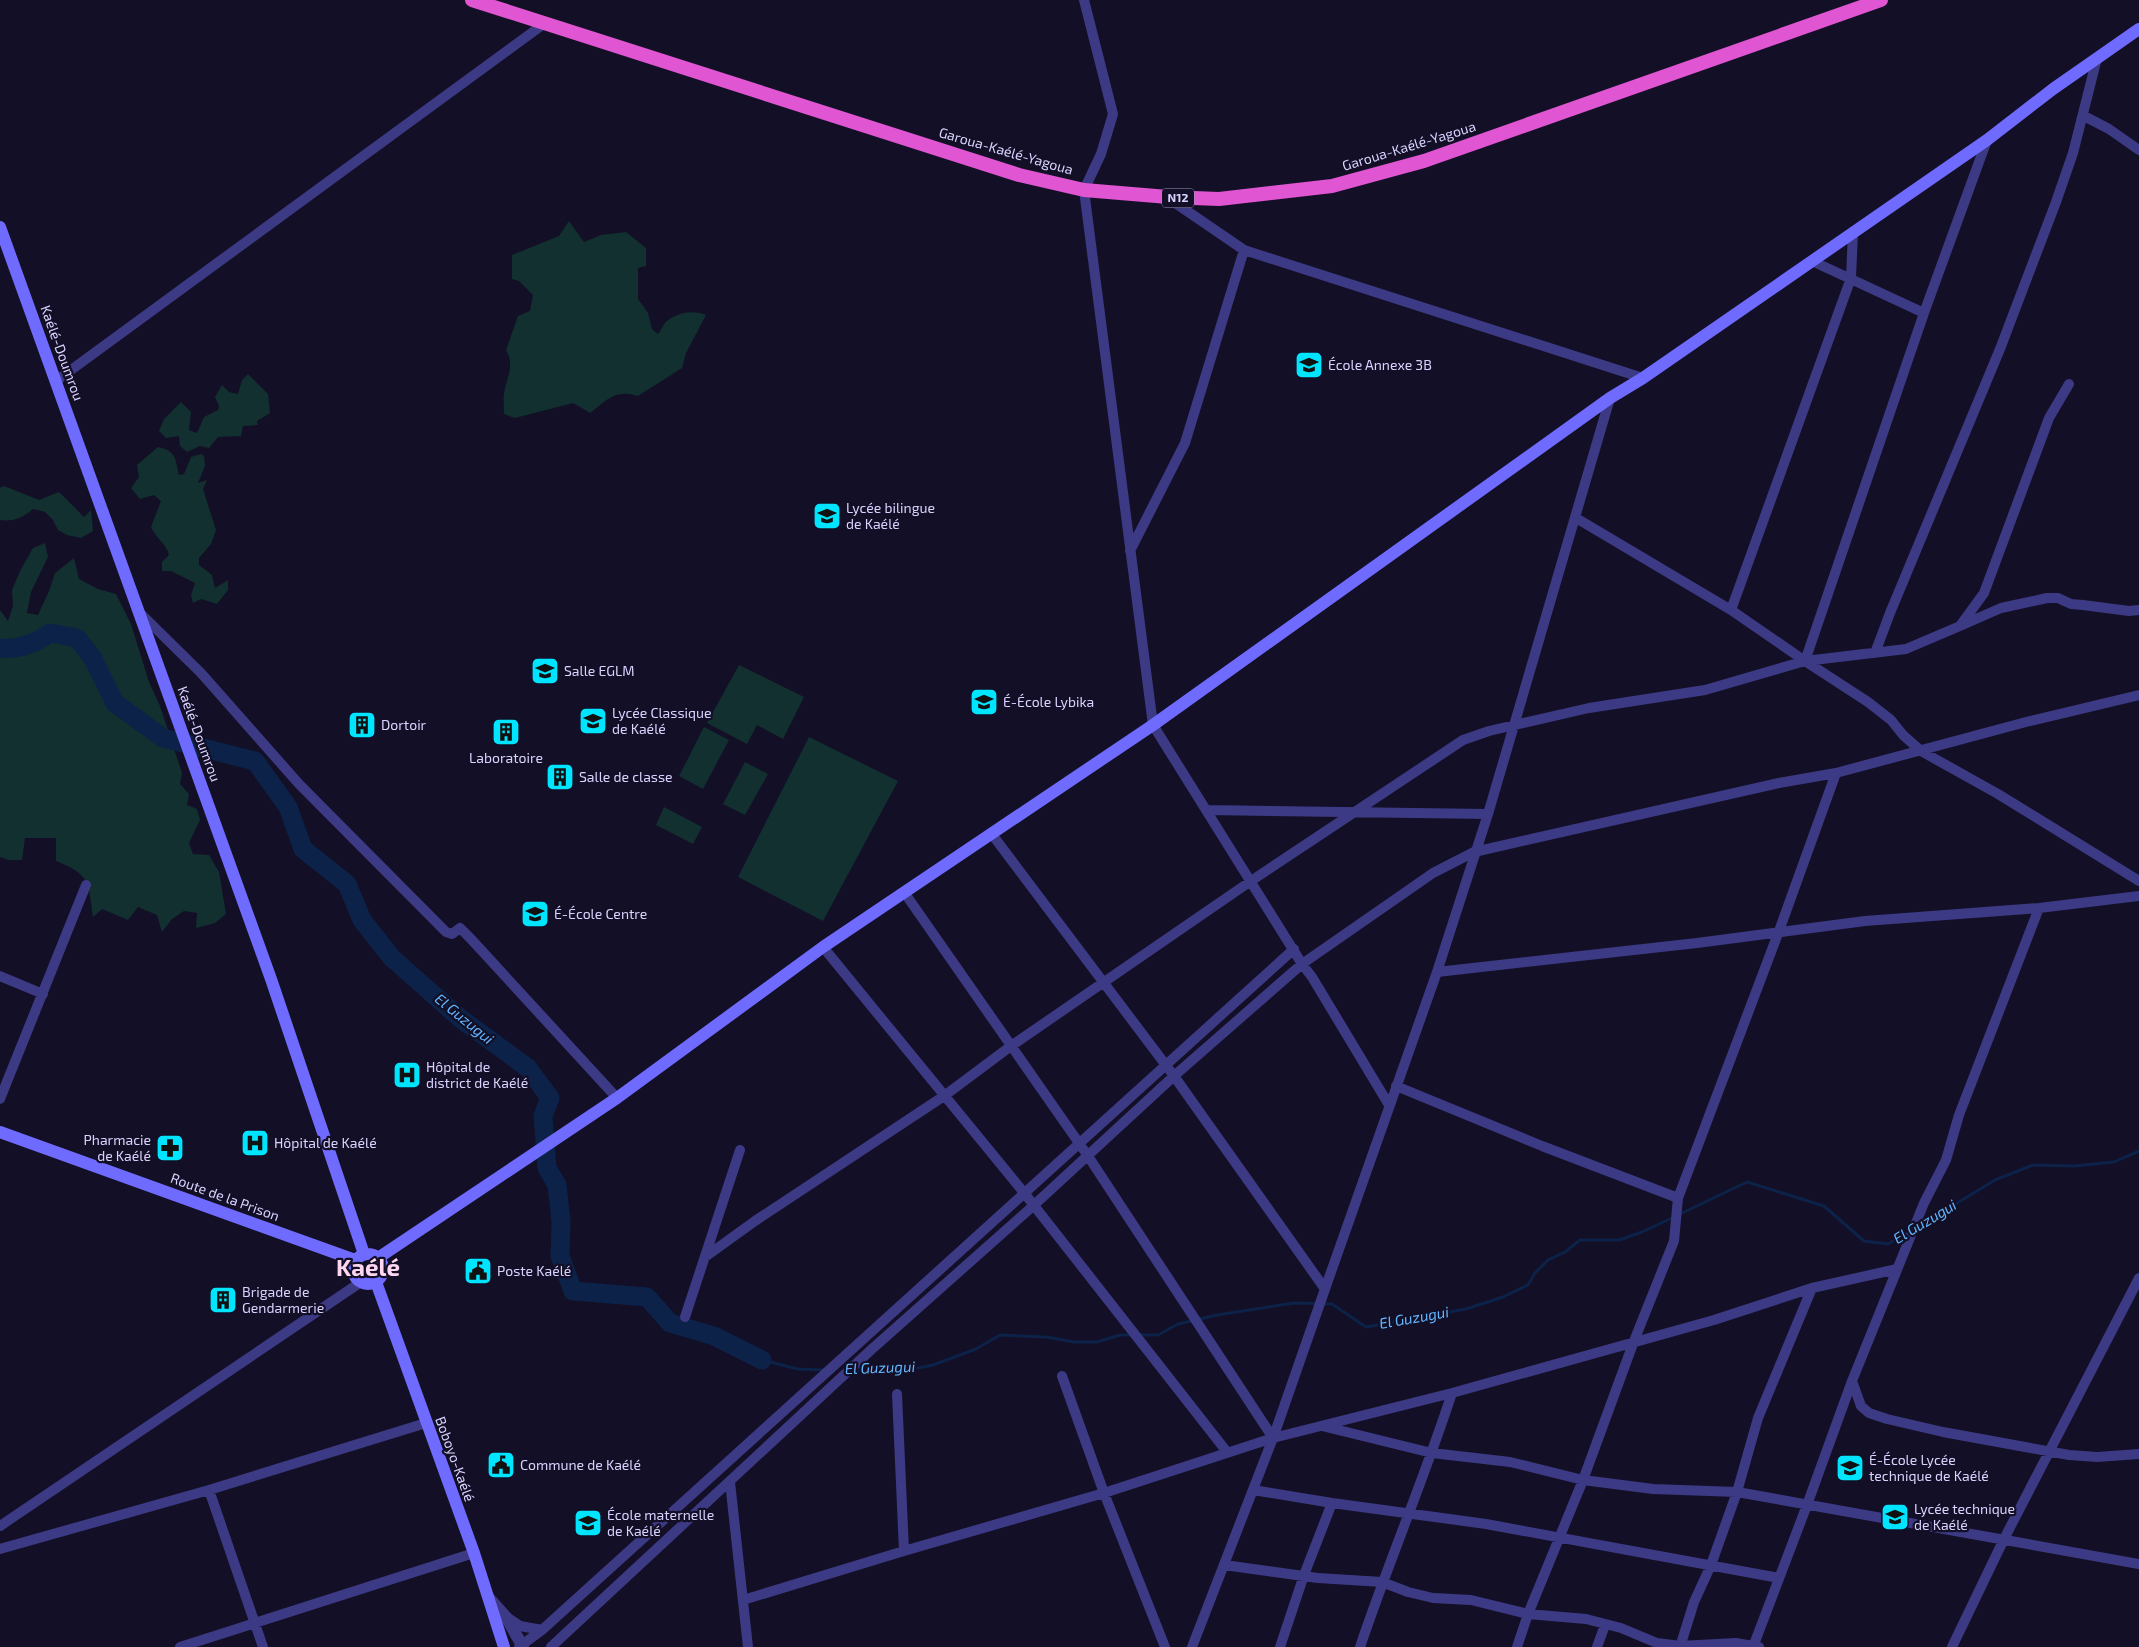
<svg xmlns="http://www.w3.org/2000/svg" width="2139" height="1647" viewBox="0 0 2139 1647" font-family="'Exo 2',sans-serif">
<rect width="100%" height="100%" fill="#130f26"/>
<path fill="#12302f" d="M569 221 584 242 601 235 626 232 646 248V266L638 268V299L648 313 652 329 658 334C661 331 663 324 667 321 678 312 694 310 706 315L686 353 682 368 638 396C615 389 607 400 590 413L573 403 515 418 504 414C504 407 503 399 504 393 507 377 515 365 506 350L518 316 530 311 533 295 519 281 512 279V255L559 236Z
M248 374 268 394 270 413 257 421 258 425 243 426 241 436 218 437 209 448 200 446 187 452 180 446 179 436 166 438 159 431 164 419 181 402 191 412 189 430 197 433 204 417 218 410 219 406 215 397 222 385 229 392 238 394 242 380Z
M158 447C177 451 175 459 179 475L184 474 191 457 201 454 204 456 205 466 198 483 207 480 203 489 216 530 211 544 199 558V565L212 575 215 588 228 580V590L217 604 201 599 193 603 191 595 195 583 171 571H162V562L169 555C166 543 156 539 151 527L161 501 154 495 140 499 131 488 139 477 137 465Z
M4 486 39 500 59 492 84 517 91 510 93 531 81 538 67 535 58 530 53 520 45 512 33 509C22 518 14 522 0 520V488Z
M45 543 48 557 31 592 27 613 38 615 49 591 55 573 74 558 79 579 98 589 116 594 131 624 149 682 160 706 182 773 180 784 189 794 187 805 197 809 200 820 189 843 193 854 209 855 219 872 226 914 215 923 196 928 197 913 184 911 172 919 162 932 157 915 138 907 128 920 102 909 93 917C88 882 91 875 56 861V838H25L22 860H8L0 857V610L8 621 13 606 12 590 20 571 33 548Z
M739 665 804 697 783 739 757 725 747 744 707 723Z
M704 727 729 740 703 789 679 776Z
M809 737 898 781 823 921 738 877Z
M745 762 768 774 745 815 723 804Z
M664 807 702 827 693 844 656 825Z"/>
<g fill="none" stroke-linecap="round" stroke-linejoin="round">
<path stroke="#0c2248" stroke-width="3" d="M1680 1214 1747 1182 1824 1206 1864 1241 1888 1244 1909 1232
M1918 1227 1995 1180 2033 1165 2074 1166 2114 1162 2139 1151
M1140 1335H1158L1178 1324 1217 1315 1294 1303 1332 1304 1366 1327 1466 1309 1503 1297 1528 1285 1535 1273 1548 1260 1565 1252 1580 1240H1619L1642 1232 1674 1217
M762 1360 798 1369 824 1370
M853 1371H902L933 1365 976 1349 1000 1335 1046 1337 1074 1342H1097L1120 1335H1133"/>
<path stroke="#0c2248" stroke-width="19" d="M0 648C19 650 36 643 50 633L77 638 92 657 115 703 163 738 255 761 288 807 303 849 347 884 362 920 392 958 461 1019 528 1068 550 1098 543 1116 547 1168 557 1185 561 1222 560 1256 573 1291 647 1297 670 1323 714 1336 762 1360"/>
<path stroke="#3d3a85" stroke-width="10" d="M1084 0 1113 114 1101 154 1084 190 1153 725 1302 964 1312 977 1389 1105
M2084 116 2109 129 2139 150
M1168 198 1244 250 1643 378
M1812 261 1924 313
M56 381 545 23
M2069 384 2049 418 1984 593 1960 626 2001 608 2047 598H2058L2071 604 2083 605 2129 611 2139 610
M1576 518 1731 610 1805 661 1868 702 1891 720 1903 735 1921 751 1998 794 2139 881
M1130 551 1185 443 1244 250
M1731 610 1851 278 1853 232
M140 613 201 673 299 784 446 932 452 934 460 928 471 939 617 1098
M1875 653 1890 613 2000 349 2056 202 2073 153 2097 58
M1805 661 1924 313 1987 140
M1207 810 1488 814
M991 833 1174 1076 1325 1289 1273 1438 1192 1647
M904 892 1088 1156 1273 1438
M823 947 1025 1194 1227 1452
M1437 972 1697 943 1865 921 2039 908 2139 896
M0 976 43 994
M1396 1086 1542 1146 1678 1198
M0 1099 86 885
M705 1257 755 1221 944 1096 1011 1046 1251 881 1463 740 1489 731 1589 708 1705 690 1805 661 1906 649 1960 626
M1325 1289 1437 972 1488 814 1610 398
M685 1317 740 1150
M1062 1376 1104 1493 1165 1647
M1852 1381 1861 1406 1869 1413 1887 1419 1943 1432 2069 1455 2097 1457 2139 1454
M897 1394 904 1551
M1322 1426 1432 1453 1510 1462 1583 1480 1653 1489 1737 1492 2139 1564
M730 1482 748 1647
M209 1490 263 1647
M1253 1490 1332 1503 1486 1524 1779 1578
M0 1526 361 1282
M0 1549 209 1490 426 1423
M1224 1565 1318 1578 1382 1582 1408 1592 1433 1598 1471 1600 1528 1614 1586 1619 1621 1628 1657 1643 1680 1646 1736 1643 1759 1647
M743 1600 904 1551 1104 1493 1273 1438 1452 1393 1714 1320 1812 1288 1897 1269
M508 1618 520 1626 542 1630
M180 1647 474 1553
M519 1647 542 1630 1294 949
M551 1647 872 1349 1033 1206 1174 1076 1302 964 1433 873 1474 852 1779 783 1836 773 2026 722 2139 695
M1280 1647 1304 1575 1332 1503
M1360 1647C1389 1561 1424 1479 1452 1393
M1517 1647 1528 1614 1583 1480 1634 1341 1674 1241 1678 1198 1779 931 1836 773
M1597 1647 1605 1625
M1680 1647 1694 1602 1711 1565 1737 1492 1758 1418 1812 1288
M1753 1647 1807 1505 1852 1381 1924 1203 1946 1160 1959 1115 2039 908
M1952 1647 2004 1539 2139 1278"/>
<path stroke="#3d3a85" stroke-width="12" d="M489 1598 506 1617 523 1647"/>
<path stroke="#6f6bff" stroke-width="12" d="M0 227 271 979 364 1254
M0 1132 355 1260
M353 1269a15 15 0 1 1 30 0a15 15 0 1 1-30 0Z
M378 1258 617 1098 823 947 1153 725 1610 398 1643 378 1987 140 2053 89 2139 29
M376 1282 474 1553 504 1647"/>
<path stroke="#e055d1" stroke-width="14" d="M472 0 1019 175 1084 190 1168 197 1219 199 1332 186 1424 161 1881 0"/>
</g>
<defs>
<symbol id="school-square" viewBox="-11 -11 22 22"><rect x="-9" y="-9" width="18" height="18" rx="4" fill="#00e5ff" stroke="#130f26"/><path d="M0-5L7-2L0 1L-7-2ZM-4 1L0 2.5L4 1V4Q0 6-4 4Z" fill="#111"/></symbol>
<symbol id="university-square" viewBox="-11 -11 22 22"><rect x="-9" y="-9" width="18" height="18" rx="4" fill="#00e5ff" stroke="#130f26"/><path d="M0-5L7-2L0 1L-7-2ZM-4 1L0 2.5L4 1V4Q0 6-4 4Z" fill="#111"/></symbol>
<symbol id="building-square" viewBox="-11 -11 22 22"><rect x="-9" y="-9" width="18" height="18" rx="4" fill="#00e5ff" stroke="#130f26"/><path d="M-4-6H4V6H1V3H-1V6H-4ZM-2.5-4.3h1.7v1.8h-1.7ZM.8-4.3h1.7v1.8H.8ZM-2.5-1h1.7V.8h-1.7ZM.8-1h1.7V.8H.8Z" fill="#111"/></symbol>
<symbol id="hospital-square" viewBox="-11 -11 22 22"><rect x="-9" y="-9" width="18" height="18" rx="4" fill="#00e5ff" stroke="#130f26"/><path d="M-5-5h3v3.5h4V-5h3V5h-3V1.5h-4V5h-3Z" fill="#111"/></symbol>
<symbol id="pharmacy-square" viewBox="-11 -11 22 22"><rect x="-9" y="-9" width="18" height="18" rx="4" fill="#00e5ff" stroke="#130f26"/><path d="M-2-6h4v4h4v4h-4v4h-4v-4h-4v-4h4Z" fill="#111"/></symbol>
<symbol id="civic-square" viewBox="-11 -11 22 22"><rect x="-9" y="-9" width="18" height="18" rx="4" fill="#00e5ff" stroke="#130f26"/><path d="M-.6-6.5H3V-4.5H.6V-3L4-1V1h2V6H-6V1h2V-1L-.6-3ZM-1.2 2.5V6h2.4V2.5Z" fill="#111"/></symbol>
</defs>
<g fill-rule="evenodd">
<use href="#school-square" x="1293" y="349" width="32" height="32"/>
<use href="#university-square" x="811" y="500" width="32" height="32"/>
<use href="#school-square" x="529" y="655" width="32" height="32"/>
<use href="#school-square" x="968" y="686" width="32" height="32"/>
<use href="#university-square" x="577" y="705" width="32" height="32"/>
<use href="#building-square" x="346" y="709" width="32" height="32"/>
<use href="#building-square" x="490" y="716" width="32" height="32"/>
<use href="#building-square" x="544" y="761" width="32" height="32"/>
<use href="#school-square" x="519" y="898" width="32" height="32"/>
<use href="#hospital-square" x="391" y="1059" width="32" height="32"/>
<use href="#hospital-square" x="239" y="1127" width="32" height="32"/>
<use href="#pharmacy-square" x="154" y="1132" width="32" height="32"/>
<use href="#civic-square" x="462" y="1255" width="32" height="32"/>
<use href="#building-square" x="207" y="1284" width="32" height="32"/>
<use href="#civic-square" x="485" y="1449" width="32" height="32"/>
<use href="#school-square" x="1834" y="1452" width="32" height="32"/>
<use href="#university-square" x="1879" y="1501" width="32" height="32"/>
<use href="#school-square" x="572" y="1507" width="32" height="32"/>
</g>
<g text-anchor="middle" stroke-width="4.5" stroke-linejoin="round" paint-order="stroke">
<rect fill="#130f26" stroke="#9e99be" stroke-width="1" x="1162" y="188.5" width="32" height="19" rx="4"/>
<g font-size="12" font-weight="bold" fill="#d9d4ff">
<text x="1178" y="202">N12</text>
</g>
<g font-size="14" fill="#d9d4ff" stroke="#130f26">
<text transform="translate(1409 146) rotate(-17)" y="5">Garoua-Kaélé-Yagoua</text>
<text transform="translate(1006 151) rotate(16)" y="5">Garoua-Kaélé-Yagoua</text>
<text transform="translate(62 353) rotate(70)" y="5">Kaélé-Doumrou</text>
<text transform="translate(199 734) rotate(70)" y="5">Kaélé-Doumrou</text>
<text transform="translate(225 1197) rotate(20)" y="5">Route de la Prison</text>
<text transform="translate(455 1459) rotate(70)" y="5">Boboyo-Kaélé</text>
</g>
<g font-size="14" fill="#d9d4ff" stroke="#130f26" text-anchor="start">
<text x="1328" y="370">École Annexe 3B</text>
<text x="846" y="513">Lycée bilingue<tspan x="846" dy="16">de Kaélé</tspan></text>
<text x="564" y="676">Salle EGLM</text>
<text x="1003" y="707">É-École Lybika</text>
<text x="612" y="718">Lycée Classique<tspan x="612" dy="16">de Kaélé</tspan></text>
<text x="381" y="730">Dortoir</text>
<text x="506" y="763" text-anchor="middle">Laboratoire</text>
<text x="579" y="782">Salle de classe</text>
<text x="554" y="919">É-École Centre</text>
<text x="426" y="1072">Hôpital de<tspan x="426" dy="16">district de Kaélé</tspan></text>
<text x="151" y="1145" text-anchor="end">Pharmacie<tspan x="151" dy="16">de Kaélé</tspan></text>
<text x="274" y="1148">Hôpital de Kaélé</text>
<text x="497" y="1276">Poste Kaélé</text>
<text x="242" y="1297">Brigade de<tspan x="242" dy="16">Gendarmerie</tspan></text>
<text x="1869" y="1465">É-École Lycée<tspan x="1869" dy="16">technique de Kaélé</tspan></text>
<text x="520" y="1470">Commune de Kaélé</text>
<text x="1914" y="1514">Lycée technique<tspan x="1914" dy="16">de Kaélé</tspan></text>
<text x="607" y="1520">École maternelle<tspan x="607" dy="16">de Kaélé</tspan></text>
</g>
<g font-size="15" font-style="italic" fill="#62b6ff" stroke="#130f26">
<text transform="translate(464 1019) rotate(39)" y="5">El Guzugui</text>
<text transform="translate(1925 1222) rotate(-31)" y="5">El Guzugui</text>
<text transform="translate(1414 1318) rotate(-10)" y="5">El Guzugui</text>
<text transform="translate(880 1368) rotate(-2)" y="5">El Guzugui</text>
</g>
<g font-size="24" font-weight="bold" fill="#ffd6f0" stroke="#130f26">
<text x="368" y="1276">Kaélé</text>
</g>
</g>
</svg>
